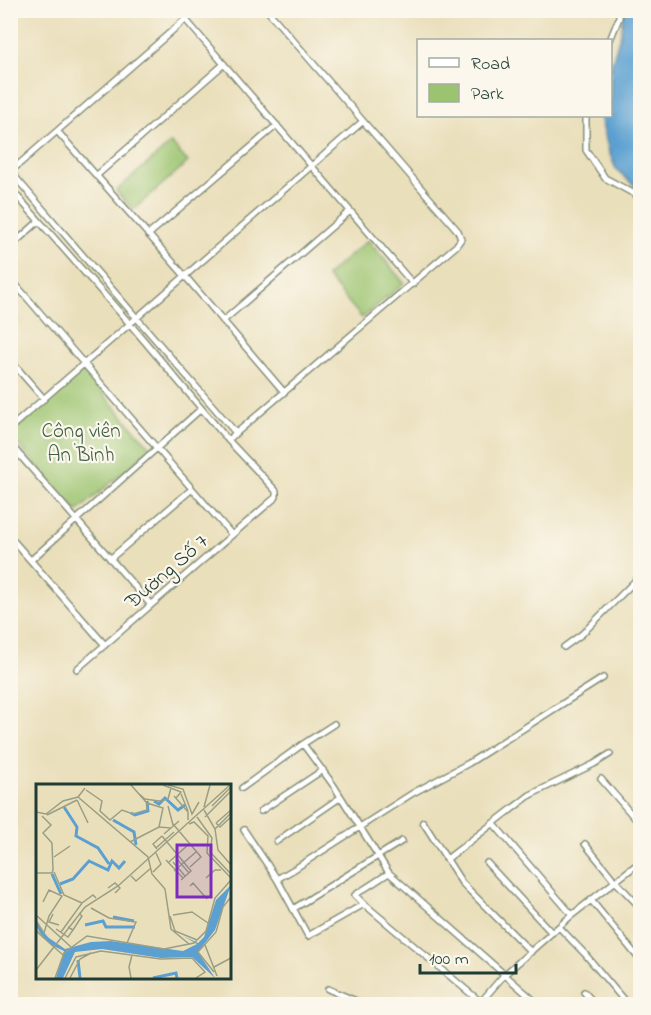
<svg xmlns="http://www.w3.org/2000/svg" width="651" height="1015" viewBox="0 0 651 1015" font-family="'Indie Flower',sans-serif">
<rect width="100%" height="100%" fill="#fbf7ec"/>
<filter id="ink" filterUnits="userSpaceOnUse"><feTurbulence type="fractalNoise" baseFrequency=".0167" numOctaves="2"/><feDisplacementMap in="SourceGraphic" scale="12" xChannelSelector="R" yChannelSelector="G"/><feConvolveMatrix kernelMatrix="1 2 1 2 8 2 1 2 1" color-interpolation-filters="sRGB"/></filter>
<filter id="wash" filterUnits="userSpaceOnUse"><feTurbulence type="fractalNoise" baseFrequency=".008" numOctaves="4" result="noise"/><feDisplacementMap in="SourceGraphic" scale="24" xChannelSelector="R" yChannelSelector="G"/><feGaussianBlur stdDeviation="1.35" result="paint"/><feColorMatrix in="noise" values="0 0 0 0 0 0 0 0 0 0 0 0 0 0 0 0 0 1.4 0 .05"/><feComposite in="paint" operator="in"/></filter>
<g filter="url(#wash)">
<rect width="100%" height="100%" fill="#eadfbb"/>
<path fill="#9cc470" stroke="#5e8052" stroke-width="1.5" d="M171 143 188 162 133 210 116 191Z
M368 240 404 283 362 318 326 276Z
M83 371 151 448 77 512 11 436 10 434Z"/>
<path fill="#5ca0d1" stroke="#3e6e82" stroke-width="1.5" d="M623 11H640V102L639 110 640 115V191L616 169 609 152 600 116H610L611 66 621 32Z"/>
</g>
<g filter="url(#ink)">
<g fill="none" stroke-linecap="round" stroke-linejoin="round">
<defs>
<path id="street" d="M186 20 413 284
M610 40 619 18V10
M586 116V150L605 178 640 197
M57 131 185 276 284 392
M10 171 236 433
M10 172 196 10
M96 176 224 64
M10 188 130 324 228 440 276 491V497L77 669
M148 235 277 125
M10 247 39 221
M10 278 232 535
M223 321 350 211
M10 360 44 399
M10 428 362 122
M228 440 456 246 461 239 458 231 267 10
M10 444 151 605
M10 537 105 645
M110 559 192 489
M31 560 201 409
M564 647 582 634 640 576
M303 744 334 724
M601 779 640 824
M242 788 303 744 334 786 389 873 538 1004
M261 811 323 770
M423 822 462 883 531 952
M493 823 572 915
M244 830 277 879 308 936 364 904 483 1004
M277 841 341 797
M585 844 615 881 640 907
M447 859 530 795 594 764 610 754
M487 863 552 933
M277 879 296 868 380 814 413 793 469 763 603 678
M591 900 640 960
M364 904 355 895 389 873
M293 909 402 841
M559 927 585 954 627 1004
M328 989 363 1004
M584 992 595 1004
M480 1003 504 975 572 915 640 862"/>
</defs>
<use href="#street" stroke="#848e78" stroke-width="8"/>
<use href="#street" stroke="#fff" stroke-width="5"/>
</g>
</g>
<g text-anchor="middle" stroke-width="4.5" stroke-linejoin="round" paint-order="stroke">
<g font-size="21" fill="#3e5f43" stroke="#fbf7ec">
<text x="81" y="437">Công viên<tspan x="81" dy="24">An Bình</tspan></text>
</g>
<g font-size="21" fill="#1f3d34" stroke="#fbf7ec">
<text transform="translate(166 571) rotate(-41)" y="7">Đường Số 7</text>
</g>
</g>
<g transform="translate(36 784)">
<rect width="195" height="195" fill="#eadfbb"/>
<path d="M195 101 179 146 162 168 179 194 156 173 125 174 66 165 39 168 27 194H20L28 167 15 161 0 145 29 165 55 158 75 157 147 167 161 160 147 152 162 159 168 153 180 116Z" fill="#5ca0d1"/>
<path fill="none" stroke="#5ca0d1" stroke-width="3" d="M118 17 123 20 129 14 142 26 149 21M28 23 41 43 40 52 62 64 73 80M95 29 99 31 112 27 111 17M77 36 98 48 100 61M16 90 25 110M24 100 37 95 53 77 72 86 76 77 83 84 89 77M77 133 98 137M0 140 12 156M49 141 67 137 70 143H99M42 176 44 194M117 194 140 189 141 194"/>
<path fill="none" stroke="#999e85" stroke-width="1.5" d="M95 1 111 19 127 24 123 43M127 1 145 8 140 14M132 1 147 5 156 30 163 18M50 6 66 17 64 27 74 36 86 26 97 30 111 26V19M102 9 109 15 123 17 132 15 135 4M145 10 152 27M138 12 152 28V36M42 13 112 73 116 90 129 105 135 145 153 160M41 16 52 39M132 22 137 41M176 22 195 3M168 23 174 1M168 26 179 45 182 66 195 81M0 28 10 30 27 17 42 13 49 4M11 31 41 16M161 33 176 54 174 68 195 90M169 33 195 7M180 39 184 43 195 33M180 39 195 26M137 40 165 73 154 83M153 40 158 38 172 52 171 69 195 94M179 45 195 29M128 50 143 37M126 52 155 87 145 96M94 58 123 43 135 44M120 64 138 48M121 65 117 60 126 52M18 73 34 62M141 75 153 89M130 76 147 94M133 78 153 60M137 78 149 92M138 87 160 68M18 88 28 111 46 119M117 88 125 80 120 69M0 89H16L17 86 16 59 7 49 15 41 6 32M95 92 100 97 115 84M170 94 179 86H185M154 102 157 99 171 115M72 104 79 99 84 104 79 109M55 124 73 134 100 138 91 159M17 130 13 138 23 141M0 131 35 163M137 131 156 128 172 139M134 132 139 147 161 156M1 138 8 149 13 132 26 112 13 106 7 118M20 145 32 153 37 146 32 143M37 146 46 132 43 129M0 147 27 171M25 148 46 119 57 111 60 114M169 161 181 192M178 183 195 174M0 186 49 123 82 102 194 1M178 188 162 168 180 148 187 123 195 113M19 194 28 169 51 152 128 165 158 159 170 147 179 114 195 96M29 194 40 173 65 167 125 175 156 174 169 188 160 194M34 194 44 175 55 169M95 194 93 183 96 171"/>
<path fill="#7b2cbf" fill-opacity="0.15" stroke="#7b2cbf" stroke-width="3" d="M141 61H175V113H141Z"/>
<rect width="195" height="195" fill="none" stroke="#1f3d34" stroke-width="3"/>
</g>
<rect width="651" height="1015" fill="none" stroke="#fbf7ec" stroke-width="36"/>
<rect x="417" y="39" width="195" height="78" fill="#fbf7ec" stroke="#a3ada2" stroke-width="1.5"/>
<rect x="429" y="58" width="30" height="9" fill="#ffffff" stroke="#a3ada2" stroke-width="1.5"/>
<text x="471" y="69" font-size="18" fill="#1f3d34">Road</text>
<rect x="429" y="84" width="30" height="18" fill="#9cc470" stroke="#a3ada2" stroke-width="1.5"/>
<text x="471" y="99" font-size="18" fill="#1f3d34">Park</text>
<path d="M420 964v9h96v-9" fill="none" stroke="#1f3d34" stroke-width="3"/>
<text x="429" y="964" font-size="18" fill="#1f3d34" stroke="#fbf7ec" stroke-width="4.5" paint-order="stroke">100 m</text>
</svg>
